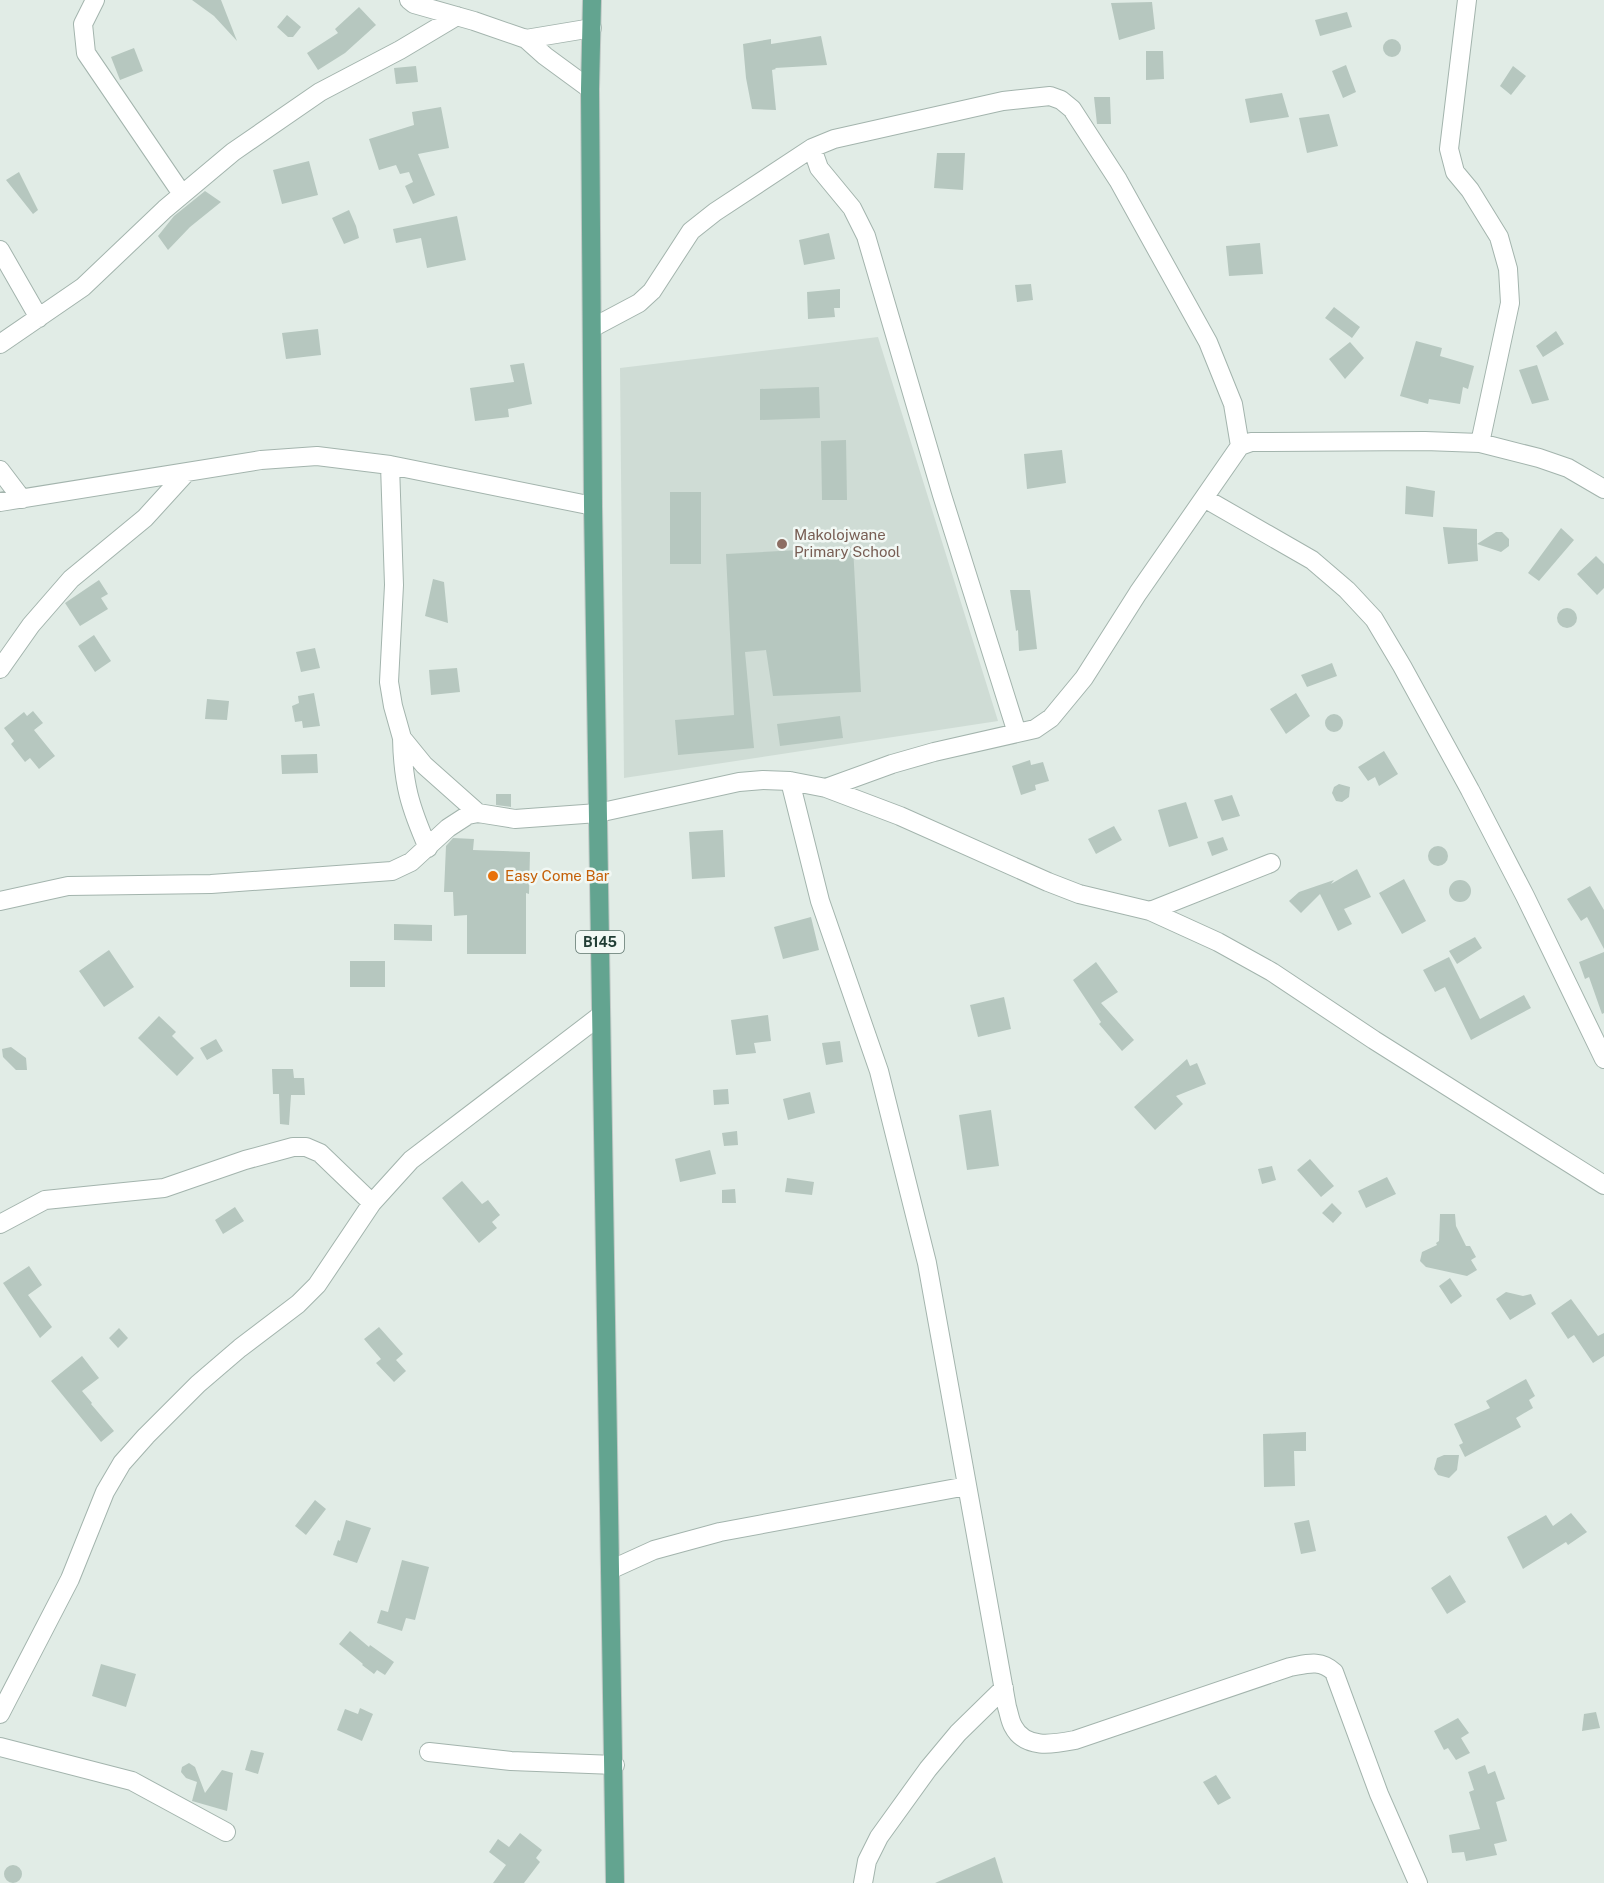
<svg xmlns="http://www.w3.org/2000/svg" width="1604" height="1883" viewBox="0 0 1604 1883" font-family="'Public Sans',sans-serif">
<rect width="100%" height="100%" fill="#e1ece6"/>
<path fill="#cfdcd5" d="M878 337 998 721 624 778 620 368Z"/>
<path fill="#b6c7bf" d="M192 0H221L237 41 214 16Z
M1152 2 1155 29 1119 40 1111 3Z
M359 7 376 25 345 53 318 70 307 53 338 33 335 29Z
M1347 12 1352 27 1320 36 1315 20Z
M287 15 301 27 293 37H288L277 27Z
M821 36 827 65 775 68 776 69 772 70 776 110 752 109 746 78 743 44 771 39V44Z
M1383 48a9 9 0 1 1 18 0a9 9 0 1 1-18 0Z
M134 48 143 71 120 80 111 57Z
M1146 51H1163L1164 79 1146 80Z
M1346 65 1356 92 1343 98 1332 71Z
M416 66 418 82 396 84 394 68Z
M1513 66 1526 76 1511 95 1500 86Z
M1282 93 1289 117 1250 123 1245 99Z
M1094 97H1110L1111 124H1097Z
M441 107 449 148 418 154 435 195 413 204 405 186 413 182 409 172 400 174 396 165 379 170 369 139 414 125 412 112Z
M1329 114 1338 146 1307 153 1299 118Z
M937 153H965L963 190 934 188Z
M309 161 318 195 282 204 273 170Z
M19 172 38 210 33 214 6 180Z
M205 191 221 202 190 227 168 250 158 236 174 216Z
M349 210 356 226 359 238 344 244 332 218Z
M457 216 466 260 427 268 421 238 396 243 393 229Z
M829 233 835 259 804 265 799 240Z
M1260 243 1263 274 1229 276 1226 246Z
M1031 284 1033 300 1017 302 1015 285Z
M840 289V308H834L835 317 808 319 807 292Z
M1334 307 1360 327 1352 338 1325 318Z
M318 329 321 355 286 359 282 333Z
M1556 331 1564 344 1543 357 1536 346Z
M1416 341 1442 348 1440 356 1474 366 1468 389 1463 387 1460 404 1429 399 1428 404 1400 396Z
M1350 342 1364 358 1345 379 1329 359Z
M524 363 532 404 508 409 509 417 475 421 470 388 514 382 510 365Z
M1537 365 1549 400 1532 404 1519 370Z
M819 387 820 418 760 420V389Z
M846 440 847 500H822L821 441Z
M1062 450 1066 483 1027 489 1024 454Z
M1406 486 1435 491 1433 517 1405 514Z
M670 492H701V564H670Z
M1443 527 1477 529V544L1496 532H1502L1509 539V546L1501 552 1477 544 1478 561 1448 564Z
M1561 528 1574 540 1539 581 1528 573Z
M853 547 861 692 773 696 766 650 745 652 754 748 678 755 675 720 734 715 726 554Z
M1596 556 1604 564V588L1597 595 1577 574Z
M433 579 444 582 448 623 425 616Z
M99 580 108 594 101 598 108 609 80 626 65 603Z
M1010 590H1030L1037 649 1019 651 1018 630 1016 631Z
M1557 618a10 10 0 1 1 20 0a10 10 0 1 1-20 0Z
M94 635 111 661 95 672 78 646Z
M315 648 320 668 301 672 296 652Z
M1332 663 1337 676 1307 687 1301 675Z
M457 668 460 692 431 695 429 670Z
M314 693 320 726 303 728 302 721 295 722 292 706 299 703 298 696Z
M1296 693 1310 716 1286 734 1270 709Z
M207 699 229 701 227 720 205 719Z
M33 711 43 723 34 730 55 756 39 769 30 758 25 762 11 744 14 741 4 728 24 712 27 716Z
M1325 723a9 9 0 1 1 18 0a9 9 0 1 1-18 0Z
M840 716 843 738 780 746 777 724Z
M1384 751 1398 774 1379 786 1375 777 1368 781 1358 767Z
M317 754 318 773 282 774 281 755Z
M1030 760 1031 765 1043 762 1049 781 1035 785 1036 790 1021 795 1012 766Z
M1339 784 1350 787 1349 797 1342 802 1336 801 1332 793 1334 787Z
M496 794H511V807L496 805Z
M1232 795 1240 816 1222 821 1214 800Z
M1186 802 1198 838 1169 847 1158 810Z
M1114 826 1122 840 1096 854 1088 839Z
M723 830 725 877 692 879 689 832Z
M1223 837 1228 850 1212 856 1207 842Z
M453 838 474 839 473 850 530 852 529 894 526 893V954H467V915L454 916 453 892H444L446 846Z
M1428 856a10 10 0 1 1 20 0a10 10 0 1 1-20 0Z
M1357 869 1371 897 1344 909 1352 924 1338 931 1320 894 1301 913 1289 901 1299 892 1334 880 1331 884Z
M1404 879 1426 921 1402 934 1379 893Z
M1449 891a11 11 0 1 1 22 0a11 11 0 1 1-22 0Z
M1590 886 1604 910V949L1587 917 1581 921 1567 899Z
M811 917 819 950 783 959 774 927Z
M394 924 432 925V941L394 940Z
M1475 937 1482 948 1457 964 1449 951Z
M109 950 134 987 104 1007 79 971Z
M1604 952V1013L1602 1014 1589 977 1585 979 1579 962Z
M1449 957 1480 1019 1524 995 1531 1008 1471 1040 1445 987 1435 992 1423 970Z
M350 961H385V987H350Z
M1096 962 1118 992 1101 1003 1134 1040 1122 1051 1099 1024 1101 1022 1073 980Z
M1004 997 1011 1029 978 1037 970 1005Z
M768 1015 771 1041 754 1043 756 1053 736 1055 731 1020Z
M159 1016 176 1032 172 1036 194 1058 177 1076 138 1038Z
M216 1039 223 1051 207 1060 200 1048Z
M840 1041 843 1062 826 1065 822 1043Z
M11 1047 26 1058 27 1070H16L3 1057 2 1049Z
M1187 1059 1190 1066 1197 1063 1206 1084 1176 1096 1183 1104 1155 1130 1134 1107Z
M272 1069H293L294 1078H304L305 1095H291L289 1125 280 1124 279 1094H273Z
M728 1089 729 1104 714 1105 713 1090Z
M810 1092 815 1113 788 1120 783 1099Z
M991 1110 999 1166 967 1170 959 1115Z
M737 1131 738 1145 724 1146 722 1133Z
M710 1150 716 1174 680 1182 675 1159Z
M1310 1159 1334 1186 1321 1197 1297 1170Z
M1272 1166 1276 1180 1262 1184 1258 1169Z
M1387 1177 1396 1194 1366 1208 1358 1191Z
M787 1178 814 1182 812 1195 785 1192Z
M462 1181 482 1204 488 1200 500 1215 492 1222 497 1228 479 1243 442 1198Z
M735 1189 736 1203H722V1190Z
M1332 1203 1342 1213 1333 1223 1322 1213Z
M235 1207 244 1221 223 1234 215 1220Z
M1440 1214H1455L1456 1226 1466 1246H1470L1476 1257 1471 1260 1477 1270 1467 1276 1426 1267 1420 1261 1422 1252 1437 1245 1436 1243 1439 1241Z
M29 1266 42 1285 28 1295 52 1327 40 1338 3 1283Z
M1450 1278 1462 1296 1451 1304 1439 1286Z
M1506 1292 1523 1296 1531 1294 1536 1304 1510 1320 1496 1299Z
M1571 1299 1598 1336 1604 1333V1356L1593 1363 1574 1335 1568 1339 1551 1313Z
M379 1327 403 1354 396 1360 406 1371 394 1382 376 1363 381 1359 364 1339Z
M119 1328 128 1338 118 1348 109 1338Z
M82 1356 99 1378 82 1391 92 1403 91 1404 114 1431 101 1442 51 1381Z
M1526 1379 1535 1396 1529 1400 1533 1408 1516 1418 1521 1427 1465 1457 1459 1445 1463 1443 1454 1424 1490 1408 1486 1401Z
M1306 1432V1451H1294L1295 1486 1264 1487 1263 1434Z
M1444 1455H1459L1457 1470 1449 1478 1438 1475 1434 1469 1437 1458Z
M315 1500 326 1509 306 1535 295 1526Z
M1571 1513 1587 1532 1568 1545 1566 1542 1523 1569 1507 1537 1546 1515 1553 1526Z
M346 1520 371 1528 357 1563 333 1555 338 1540 340 1541Z
M1309 1520 1316 1551 1301 1554 1294 1523Z
M402 1560 429 1567 415 1620 406 1618 402 1631 377 1623 381 1610 388 1612Z
M1450 1575 1466 1602 1447 1614 1431 1588Z
M350 1631 369 1647 370 1645 394 1662 385 1675 377 1670 374 1674 362 1665 363 1664 339 1644Z
M101 1664 136 1674 126 1707 92 1696Z
M360 1708 373 1714 362 1741 337 1730 345 1709 358 1714Z
M1596 1712 1600 1728 1582 1731 1584 1714Z
M1458 1718 1469 1733 1461 1738 1470 1753 1456 1760 1448 1748 1444 1750 1434 1731Z
M251 1750 264 1753 258 1774 245 1770Z
M189 1763 195 1767 205 1793 222 1770 233 1773 227 1811 192 1801 197 1782 186 1778 181 1772 182 1767Z
M1485 1765 1488 1774 1495 1771 1505 1799 1496 1802 1507 1841 1494 1844 1497 1855 1466 1861 1464 1852 1452 1853 1449 1835 1480 1829 1469 1792 1474 1790 1468 1772Z
M1216 1775 1231 1798 1218 1805 1203 1782Z
M520 1833 542 1850 536 1858 540 1862 524 1883H493L506 1865 489 1852 498 1839 509 1847Z
M995 1857 1003 1883H935Z
M4 1874a9 9 0 1 1 18 0a9 9 0 1 1-18 0Z"/>
<g fill="none" stroke-linecap="round" stroke-linejoin="round">
<defs>
<path id="minor" d="M95 0 83 24 86 53 182 194
M409 0 414 4 474 21 526 39 545 56 590 89
M1467 0 1449 149 1455 172 1470 190 1499 237 1508 269 1510 303 1480 443
M526 39 592 28
M812 148 819 168 852 208 866 236 942 495 1017 733
M0 250 39 318
M592 328 639 303 652 291 691 231 715 212 812 148 834 139 1003 101 1050 96 1061 100 1072 109 1118 180 1208 342 1233 404 1240 446
M0 344 83 287 165 209 233 152 320 92 400 50 457 16
M390 465 394 585 389 682 393 706 402 738 424 765 478 813
M0 470 22 499
M1204 498 1312 560 1347 590 1374 619 1402 666 1470 790 1525 896 1604 1059
M0 502 261 460 317 456 390 465 593 506
M0 669 31 625 71 579 145 518 186 473
M402 738C403 784 410 807 428 848
M790 781 820 901 879 1071 927 1263 1007 1707C1009 1713 1010 1721 1013 1726 1025 1750 1054 1744 1075 1740L1290 1667C1307 1664 1320 1659 1334 1672L1379 1794 1418 1883
M826 788 892 764 934 752 1035 729 1051 718 1084 678 1138 593 1240 446 1251 442 1425 441 1480 443 1539 458 1568 468 1604 489
M0 901 68 886 211 884 392 871 411 862 448 828 468 815 478 813 515 819 598 813 739 782 763 780 790 781 826 788 900 816 1048 882 1079 894 1150 911 1218 942 1272 972 1374 1040 1604 1185
M1150 911 1271 863
M0 1224 45 1200 164 1188 245 1160 293 1147H306L320 1153 372 1203
M610 1570 654 1550 720 1532 967 1486
M0 1714 70 1579 105 1492 122 1463 146 1436 198 1384 240 1348 298 1304 317 1285 372 1203 411 1160 601 1015
M0 1747 132 1781 226 1832
M429 1752 511 1761 615 1765
M863 1883 867 1861 879 1837 928 1769 958 1733 1004 1688"/>
<path id="major" d="M592 0 590 89 593 506 615 1883"/>
</defs>
<use href="#minor" stroke="#a3b4ad" stroke-width="20"/>
<use href="#major" stroke="#c1c9c6" stroke-width="20"/>
<use href="#minor" stroke="#fff" stroke-width="18"/>
<use href="#major" stroke="#63a490" stroke-width="18"/>
</g>
<circle fill="#8d6e63" stroke="#f1f8f4" stroke-width="2" cx="782" cy="544" r="6"/>
<circle fill="#e8710a" stroke="#f1f8f4" stroke-width="2" cx="493" cy="876" r="6"/>
<g text-anchor="middle" stroke-width="5" stroke-linejoin="round" paint-order="stroke">
<rect fill="#f1f8f4" stroke="#5f756e" stroke-width="1.5" x="576" y="931" width="48" height="22" rx="4.5"/>
<g font-size="14" font-weight="bold" fill="#203d34">
<text x="600" y="947">B145</text>
</g>
<g font-size="15" fill="#785e54" stroke="#f1f8f4" text-anchor="start">
<text x="794" y="540">Makolojwane<tspan x="794" dy="17">Primary School</tspan></text>
</g>
<g font-size="15" fill="#c56008" stroke="#f1f8f4" text-anchor="start">
<text x="505" y="881">Easy Come Bar</text>
</g>
</g>
</svg>
